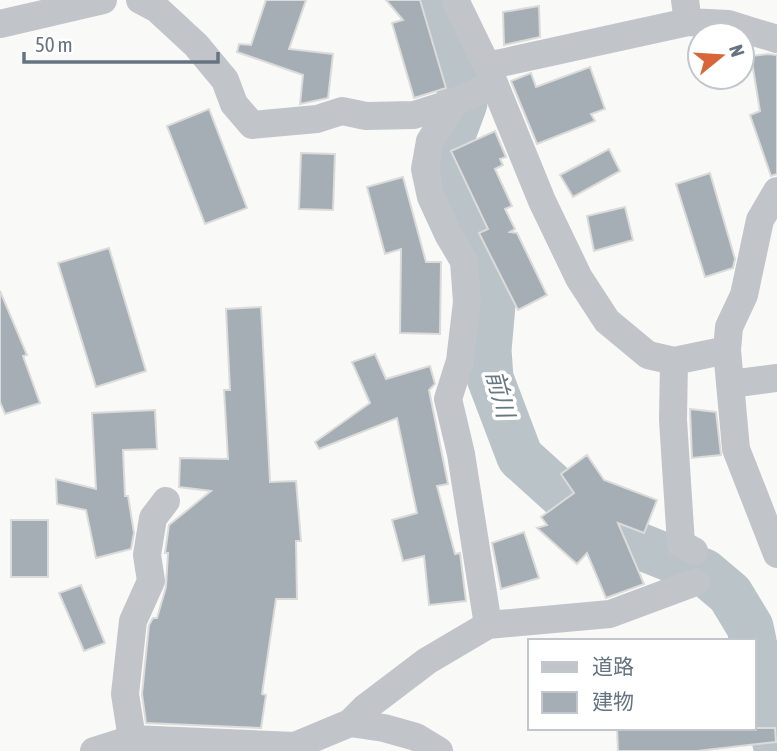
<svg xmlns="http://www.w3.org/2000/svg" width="777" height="751" viewBox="0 0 777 751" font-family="'Asap Condensed','Noto Sans JP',sans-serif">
<rect width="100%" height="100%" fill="#f9f9f8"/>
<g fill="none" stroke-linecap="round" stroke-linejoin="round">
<path stroke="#bac3c8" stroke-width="47" d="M436 0 464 103 440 168 493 294 488 350 490 378 520 457 602 531 704 572 730 594 750 627 753 641
M754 646 777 748"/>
</g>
<path fill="#a5aeb5" stroke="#dbdbda" stroke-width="2" d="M266 0H306L289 49 333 54 328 98 300 104 303 75 237 52 239 44 251 45Z
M386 0H420L446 88 414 98 392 23 403 20Z
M539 6 540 37 504 45 503 12Z
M768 54 777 55V174L771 176 750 115 760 111 751 56Z
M590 67 605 109 591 114 595 121 537 144 511 81 531 73 536 87Z
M209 109 247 208 205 224 167 126Z
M495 131 506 157 500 159 503 165 495 169 512 206 505 209 515 229 510 232 517 233 547 295 518 310 479 233 488 229 451 151Z
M609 149 620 171 573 197 560 175Z
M301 153 335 154 333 210 299 209Z
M710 173 735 259 733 268 705 277 676 184Z
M403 177 426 262H441L440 334 400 333 401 249 385 254 367 187Z
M625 207 633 240 594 251 587 216Z
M109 248 146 371 96 387 58 263Z
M0 291 27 355 23 356 40 403 5 414 0 402Z
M261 307 270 482 296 481 301 541H296L297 599H276L262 694 266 695 261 728 146 723 142 694 149 625 153 618H157L166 587 168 553H165L169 525 211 491 179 487 180 458 228 459 224 390H230L226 309Z
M375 354 386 379 430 366 435 384 429 390 448 484 437 486 455 554 460 553 466 601 429 605 424 556 403 561 392 520 417 513 397 418 319 449 315 442 370 403 352 362Z
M690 409 716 412 721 455 692 458Z
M155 410 157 449 123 450 125 496H128L134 533 131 549 96 558 86 510 57 504 56 479 96 489 92 413Z
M587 455 604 480 657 500 644 533 618 523 644 584 606 598 587 553 577 564 537 528 547 525 541 517 574 493 561 474Z
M11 520H48V577H11Z
M524 532 539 578 501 589 492 543Z
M81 585 105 643 84 651 59 593Z
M617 728H775L776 742 697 751H618Z"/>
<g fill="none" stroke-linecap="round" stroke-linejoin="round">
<path stroke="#c1c5c9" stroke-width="28" d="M140 0 157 9 196 45 225 80 234 104 252 125 317 119 342 111 366 116 414 115 455 102 492 85
M455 0 487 66 542 201 579 278 607 321 648 355 674 361 727 350
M688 22 728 24 777 39
M0 24 103 0
M487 66 688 22 685 0
M455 102 430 141 425 169 431 197 448 234 464 261 467 302 460 361 448 399 461 454 488 625
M777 191 760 220 744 295 729 327 727 350 736 449 777 554
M674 361 673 420 681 544 694 551
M730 384 777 378
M350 723 365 708 427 661 488 625 610 614 696 582
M132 739 125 694 133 621 151 581 147 555 153 518 166 501
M94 751 132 739 295 746 350 723 384 728 416 737 439 751"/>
</g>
<g text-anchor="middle" stroke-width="7" stroke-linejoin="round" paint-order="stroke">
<g font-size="24" font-style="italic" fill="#677881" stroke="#fff">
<text transform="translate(500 394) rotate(75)" y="8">前川</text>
</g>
</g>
<rect x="528" y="639" width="228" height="91" fill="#ffffff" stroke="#c2c7cd" stroke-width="2"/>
<rect x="542" y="662" width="35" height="10" fill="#c1c5c9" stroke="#c2c7cd" stroke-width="2"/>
<text x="592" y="674" font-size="21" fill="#667481">道路</text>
<rect x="542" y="692" width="35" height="21" fill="#a5aeb5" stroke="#c2c7cd" stroke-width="2"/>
<text x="592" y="709" font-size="21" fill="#667481">建物</text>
<g transform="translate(721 56) rotate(72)"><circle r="33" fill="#ffffff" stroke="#c2c7cd" stroke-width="2"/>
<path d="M0-5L12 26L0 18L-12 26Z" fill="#d96638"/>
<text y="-10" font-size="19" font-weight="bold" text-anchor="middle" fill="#667481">N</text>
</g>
<path d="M24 52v10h194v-10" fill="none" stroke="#667481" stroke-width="3.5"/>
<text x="35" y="52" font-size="21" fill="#667481" stroke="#ffffff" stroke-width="5" paint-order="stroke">50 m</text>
</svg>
